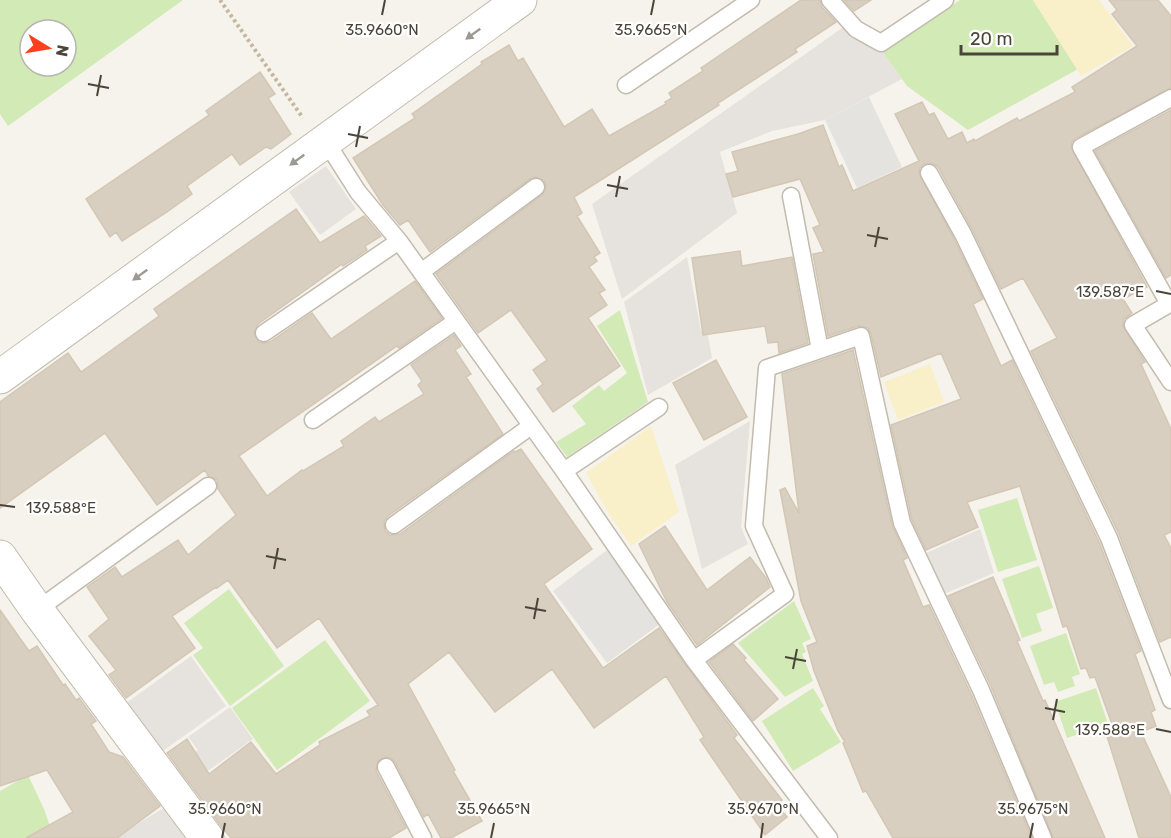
<svg xmlns="http://www.w3.org/2000/svg" width="1171" height="838" viewBox="0 0 1171 838" font-family="Rubik,sans-serif">
<rect width="100%" height="100%" fill="#f6f3ec"/>
<path fill="#e6e2dd" d="M845 26 882 51 902 79 825 120 772 131 720 152 737 213 622 299 592 204Z
M326 166 356 209 320 235 289 192Z
M687 257 701 331 707 330 712 358 648 395 624 302Z
M750 421 741 527 748 544 702 569 675 465Z
M980 529 994 573 944 594 926 553Z
M191 656 226 706 160 753 125 704Z
M230 707 253 739 185 787 173 769 198 750 188 737Z
M164 808 187 838H114Z"/>
<path fill="#d2eab5" fill-rule="evenodd" d="M0 0H183L8 126 0 114ZM30 30H66V66H30Z
M960 0H1033L1078 69 968 130 907 86 882 51Z
M620 310 648 402 567 457 556 442 586 424 572 406 599 385 604 391 627 373 597 326Z
M1017 498 1037 560 998 572 978 510Z
M1039 566 1053 608 1036 614 1042 631 1022 638 1002 579Z
M229 589 284 666 230 706 193 655 203 648 184 623Z
M794 601 811 639 802 643 806 652 802 654 813 681 785 697 738 643Z
M1066 633 1080 674 1072 677 1075 686 1058 692 1054 682 1044 685 1030 646Z
M325 640 370 701 277 770 232 708Z
M813 688 824 706 820 709 841 742 793 771 762 721Z
M1096 688 1108 724 1067 738 1055 702Z
M28 775 44 809 54 838H0V791Z"/>
<path fill="#f9efc9" d="M1033 0H1099L1133 46 1081 76Z
M930 364 944 402 898 420 884 382Z
M651 426 679 512 631 546 609 514 586 473Z"/>
<path fill="#e5e3e0" d="M869 97 902 167 857 188 825 120Z
M607 550 661 623 607 663 553 591Z"/>
<path fill="#d8cfc1" stroke="#d3c7b4" stroke-width="1.5" d="M801 0H820L822 7 836 22 795 49 797 52 718 103 719 105 574 197 582 213 577 216 600 253 594 257 597 261 589 267 605 290 599 293 607 305 588 318 620 366 553 412 537 389 543 384 533 370 547 360 511 310 478 333 436 274 542 195 546 186 544 180 535 177 530 179 430 252 408 220 400 225 383 205 353 158 415 118 412 114 482 64 481 62 509 45 518 61 523 58 564 127 592 109 609 136 666 104 665 102 672 98 669 93 703 71 701 68Z
M844 0H871L854 11Z
M1109 0H1158L1171 16V88L1076 138 1072 142 1071 147 1147 287 1123 299 1132 313 1124 319 1123 326 1145 362 1141 364 1171 429V532L1164 535 1171 548V637L1160 642 1119 534 1031 351 1057 338 1023 278 1001 289 972 229 938 167 934 164H924L920 168 919 173 954 239 983 299 973 304 1001 366 1012 360 1099 542 1141 651 1135 654 1155 710 1151 712 1156 726 1141 732 1171 797V838H1139L1105 730 1113 727 1095 677 1090 678 1086 668 1081 669 1067 626 1063 627 1020 486 967 502 978 527 926 550 912 520 891 425 961 399 941 353 881 377 871 334 868 328 858 326 828 336 813 254 824 252 813 228 820 225 800 179 733 197 726 174 738 171 732 152 798 134 823 125 839 167 842 165 853 191 919 161 895 114 922 102 929 115 934 113 948 139 962 132 967 143 974 139 975 141 1017 118 1019 121 1075 92 1072 87 1137 46 1112 14 1117 10Z
M260 72 275 94 268 98 291 134 271 149 266 147 240 165 232 154 187 186 192 194 167 212 122 241 116 232 110 237 86 199 209 115 206 111Z
M1171 110V275L1166 278 1095 151Z
M296 209 320 243 364 216 381 236 365 246 367 250 343 266 342 264 258 324 254 333 259 342 264 343 270 342 312 313 331 339 415 281 442 318 399 348 397 346 239 456 267 496 302 470 303 471 344 446 341 441 375 417 379 422 424 394 418 385 422 381 411 365 454 335 461 346 455 350 471 374 466 377 503 434 388 516 384 521 385 531 390 535 400 534 514 451 515 452 521 449 592 549 544 584 603 668 659 628 737 735 734 738 782 800 777 805 787 817 765 835 700 740 704 737 666 676 594 728 552 669 495 712 449 652 408 684 455 770 453 771 482 821 451 838H441L428 814 424 817 395 762 391 758 386 757 378 761 376 771 406 828 389 838H231L222 827 167 753 187 739 209 774 251 742 276 774 320 745 319 742 370 716 367 711 378 705 319 618 277 648 228 580 217 588 216 587 172 616 195 648 126 698 109 675 116 670 89 636 109 619 87 587 115 567 122 577 178 540 188 555 236 515 218 489 217 480 208 476 205 470 157 505 105 433 0 508V402L68 353 81 372 159 316 154 309Z
M740 251 742 266 792 257 808 343 779 353 778 342 768 343 765 326 703 335 692 258Z
M853 350 892 525 907 558 903 560 923 607 929 605 971 694 1032 838H893L866 791 863 792 843 743 845 742 838 731 814 671 807 646 817 642 801 601 780 490 785 488 799 513 782 374Z
M716 360 747 417 704 440 673 383Z
M665 526 707 590 750 557 766 578 770 587 697 645 667 602 639 544Z
M993 577 1020 640 1017 641 1043 701 1045 700 1105 838H1053L991 686 948 596Z
M0 610 29 651 37 646 63 685 65 684 76 700 79 698 96 721 91 724 109 752 123 757 160 806 117 838H26L73 812 47 770 0 786Z
M733 644 746 658 744 660 778 699 753 721 709 662Z"/>
<g fill="none" stroke-linecap="round" stroke-linejoin="round">
<defs>
<path id="service" d="M830 0 856 29 881 43 945 0
M626 85 751 0
M325 140 358 192 399 241 564 471 694 660 829 838
M929 173 963 234 1109 538 1171 700
M791 196 820 350
M421 272 536 187
M1171 303 1133 325 1171 382
M1169 304 1081 147 1171 98
M264 333 399 241
M313 420 456 321
M564 471 659 407
M394 525 531 426
M37 610 208 486
M694 660 785 594 754 526 767 368 861 336 902 523 981 690 1043 838
M386 767 423 838"/>
<path id="minor" d="M0 377 520 0
M0 557 37 610 207 838"/>
</defs>
<use href="#service" stroke="#c2bbae" stroke-width="19"/>
<use href="#minor" stroke="#c2bbae" stroke-width="35"/>
<path stroke="#c4b79f" stroke-width="4" stroke-dasharray="3 3" stroke-linecap="butt" d="M220 0 303 118"/>
<use href="#service" stroke="#fff" stroke-width="16"/>
<use href="#minor" stroke="#fff" stroke-width="33"/>
</g>
<defs><path id="oneway-solid" d="M-6-.8H1V-3.2L6.5 0L1 3.2V.8H-6Z" transform="scale(1.5)"/></defs>
<g fill="#9c9892">
<use href="#oneway-solid" transform="translate(473 34) rotate(144)"/>
<use href="#oneway-solid" transform="translate(297 160) rotate(144)"/>
<use href="#oneway-solid" transform="translate(140 275) rotate(144)"/>
</g>
<path fill="none" stroke="#4b4439" stroke-width="2" d="M382 15 385 0M651 15 654 0M88 84 109 88M97 96 101 75M348 134 368 138M356 147 360 126M607 185 628 189M616 197 620 176M867 235 888 239M875 247 879 227M1156 291 1171 294M0 505 15 507M266 556 286 560M274 569 278 548M525 607 546 611M534 619 538 598M785 657 806 661M793 669 797 649M1045 708 1065 712M1053 720 1057 699M1156 729 1171 732M222 838 225 823M491 838 494 823M761 838 763 823M1030 838 1033 823"/>
<g font-size="15" text-anchor="middle" fill="#4b4439" stroke="#fff" stroke-width="4.5" stroke-linejoin="round" paint-order="stroke">
<text x="382" y="35">35.9660°N</text>
<text x="651" y="35">35.9665°N</text>
<text x="1110" y="297">139.587°E</text>
<text x="61" y="513">139.588°E</text>
<text x="1110" y="735">139.588°E</text>
<text x="225" y="814">35.9660°N</text>
<text x="494" y="814">35.9665°N</text>
<text x="763" y="814">35.9670°N</text>
<text x="1033" y="814">35.9675°N</text>
</g>
<g transform="translate(48 48) rotate(101)"><circle r="28" fill="#ffffff" stroke="#b7b4b0" stroke-width="1.5"/>
<path d="M0-4.5L10 22L0 15L-10 22Z" fill="#fc3f1d"/>
<text y="-9" font-size="16" font-weight="bold" text-anchor="middle" fill="#4b4439">N</text>
</g>
<path d="M961 45v9h96v-9" fill="none" stroke="#4b4439" stroke-width="3"/>
<text x="970" y="45" font-size="18" fill="#4b4439" stroke="#ffffff" stroke-width="4.5" paint-order="stroke">20 m</text>
</svg>
